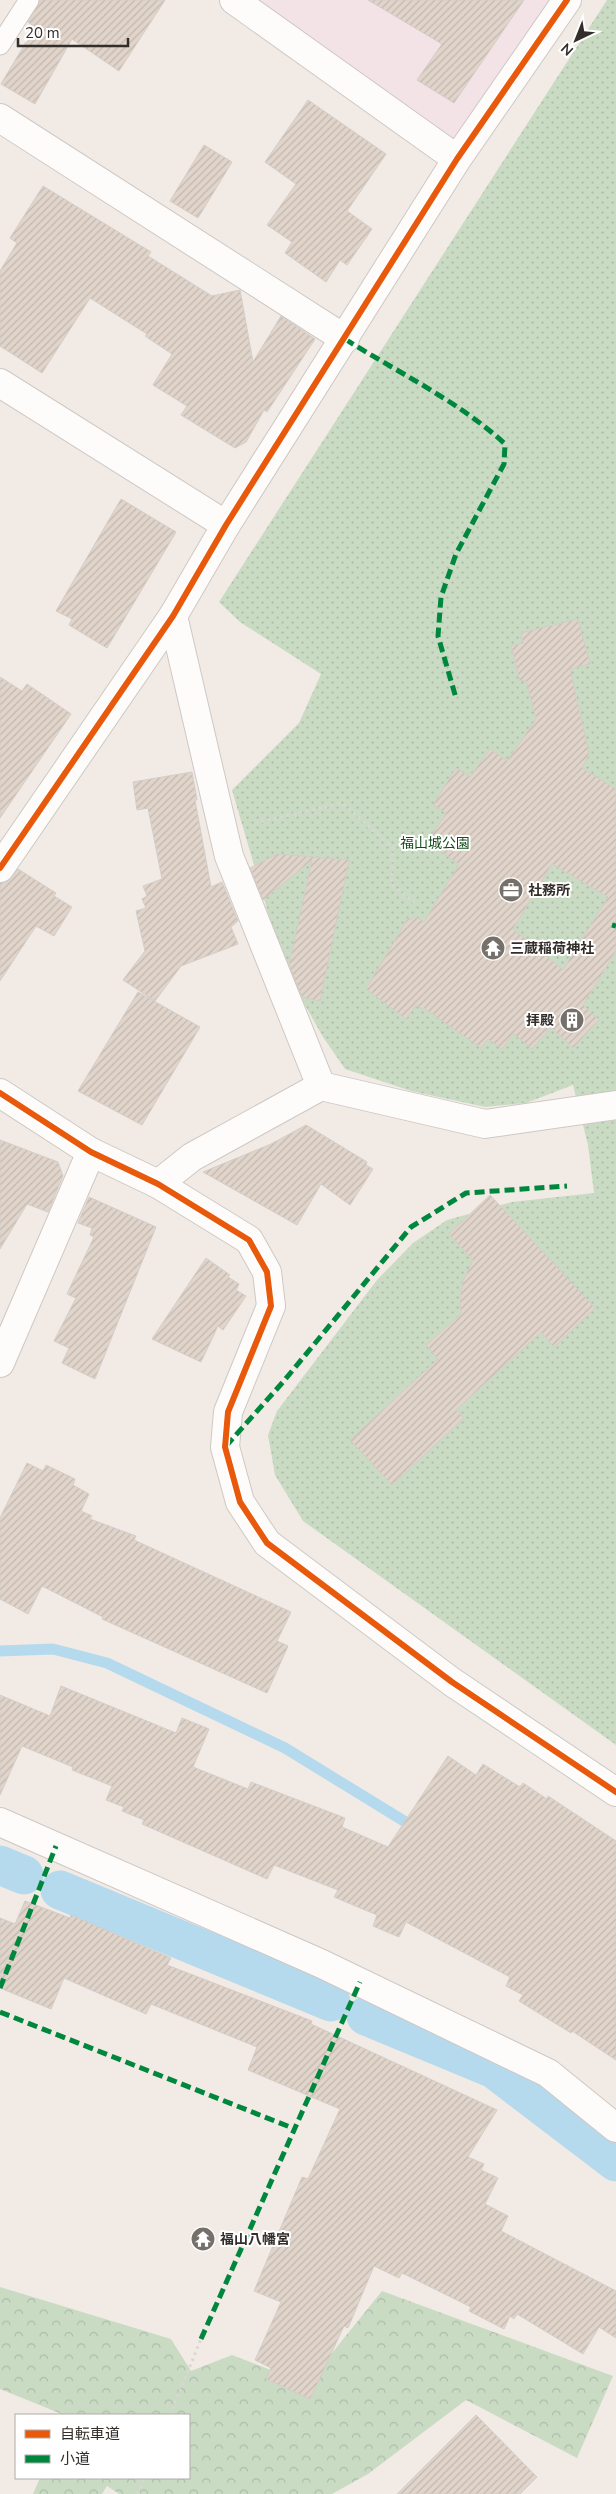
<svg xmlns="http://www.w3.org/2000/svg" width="616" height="2494" viewBox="0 0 616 2494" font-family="'Nunito Sans','Noto Sans JP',sans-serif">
<defs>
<pattern id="forest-crowns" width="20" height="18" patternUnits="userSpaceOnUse" patternTransform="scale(1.25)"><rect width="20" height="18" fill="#cadbc4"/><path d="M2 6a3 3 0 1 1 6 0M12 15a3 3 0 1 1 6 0" fill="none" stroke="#aebca9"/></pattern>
<pattern id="park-dots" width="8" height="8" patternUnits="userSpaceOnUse" patternTransform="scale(1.25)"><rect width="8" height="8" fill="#cadbc4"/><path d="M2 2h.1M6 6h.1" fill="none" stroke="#aebca9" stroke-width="1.8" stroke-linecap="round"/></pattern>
<pattern id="building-hatch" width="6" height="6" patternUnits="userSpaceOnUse" patternTransform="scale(1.25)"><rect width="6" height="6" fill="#e1d5cb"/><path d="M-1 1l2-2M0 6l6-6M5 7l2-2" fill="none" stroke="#c2b7ae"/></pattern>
</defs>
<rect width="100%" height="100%" fill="#f2ebe5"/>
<path fill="#f3e3e6" d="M234 0H561L457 159Z"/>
<path fill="url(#forest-crowns)" d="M0 2287 171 2339 191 2371 232 2355 307 2384 382 2291 613 2376 577 2458 466 2400 368 2474 332 2494H119L107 2486 102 2494H33L40 2478H189V2415H64L0 2389Z"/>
<path fill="url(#park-dots)" d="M607 0H616V1745L303 1521 275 1475 268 1435 277 1411 377 1280 413 1243 447 1220 512 1202 594 1193 588 1145 573 1085 526 1103 485 1107 411 1091 345 1069 323 1037 292 982 276 940 232 790 299 723 321 674 240 622 219 602Z"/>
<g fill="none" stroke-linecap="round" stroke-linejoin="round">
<path stroke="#b6daed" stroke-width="11" d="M0 1651 53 1649 107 1663 285 1748 417 1829"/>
<path stroke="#b6daed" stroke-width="39" d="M0 1865 24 1875
M60 1890 331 2002
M366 2016 494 2069 616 2162"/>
</g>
<path fill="url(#building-hatch)" stroke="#d3cdc9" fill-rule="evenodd" d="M40 0H165L119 71 72 39 35 104 1 84 35 27 28 22Z
M368 0H524L454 103 417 80 442 44Z
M308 100 386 154 347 211 372 229 347 265 340 260 326 282 285 253 292 242 267 225 296 184 265 162Z
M204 145 232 162 198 218 170 201Z
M43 186 151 252 148 256 212 296 240 290 253 362 281 316 315 339 267 412 264 410 246 442 235 448 181 415 187 406 153 385 172 354 145 336 147 334 90 298 42 373 0 346V271L17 243 10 238Z
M121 499 176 532 107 648 69 625 72 619 56 611Z
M578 619 590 664 570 669 589 754 582 768 616 789V951L583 1005 599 1020 573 1048 551 1027 532 1049 513 1033 502 1049 488 1039 481 1048 424 1008 423 1009 416 1005 406 1019 366 989 408 918 411 920 414 916 424 922 459 864 427 842 446 813 433 805 456 768 470 777 490 749 507 761 536 719 526 680 520 681 511 646 523 643 521 633ZM552 864 608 897 563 970 513 929Z
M0 677 22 691 27 684 71 714 0 818Z
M192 772 197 800H195L211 887 222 882 238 921 231 927 238 944 181 966 155 1001 123 980 145 951 136 911 146 908 142 899 147 896 143 886 162 879 148 808 137 810 133 782Z
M277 854 349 860 320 1001 302 997 289 965 312 860 263 900 250 868Z
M18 869 56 893 54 896 72 907 54 936 36 926 0 981V883L7 882Z
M138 992 200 1027 142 1125 78 1091Z
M306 1125 367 1162 366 1165 373 1169 350 1205 321 1184 297 1225 203 1172 271 1144Z
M0 1140 58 1162 63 1176 48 1212 27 1204 0 1249Z
M490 1195 595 1308 554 1347 541 1332 456 1410 464 1418 392 1485 350 1440 438 1359 426 1345 461 1314 460 1298 463 1281 473 1260 449 1234Z
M89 1197 156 1227 95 1379 62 1363 69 1348 54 1341 76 1298 67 1294 94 1237 90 1235 92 1228 78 1223Z
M206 1258 230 1275 228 1277 239 1284 236 1290 246 1296 223 1330 218 1326 201 1362 152 1339Z
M27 1463 43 1471 46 1465 75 1479 73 1485 89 1494 81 1511 92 1516 90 1519 136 1536 134 1540 291 1612 277 1641 288 1646 267 1693 102 1619 103 1617 42 1586 28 1614 0 1599V1518Z
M61 1686 176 1733 182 1718 209 1729 193 1767 248 1789 251 1782 345 1818 342 1827 388 1847 448 1756 476 1775 483 1764 520 1787 523 1783 547 1799 548 1796 616 1841V2060L572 2031 571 2033 519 2001 523 1995 506 1986 510 1977 406 1922 399 1937 373 1926 377 1915 334 1897 338 1890 274 1865 267 1879 142 1824 144 1820 122 1811 124 1807 106 1800 112 1786 72 1770 73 1767 22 1746 0 1795V1695L50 1716Z
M25 1901 70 1918 71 1915 171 1958 167 1965 312 2021 311 2024 497 2110 468 2157 484 2164 481 2170 498 2178 485 2204 508 2216 501 2231 616 2291V2338L599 2327 583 2354 517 2314 514 2319 510 2316 504 2329 469 2311 471 2307 402 2273 399 2278 374 2266 348 2328 344 2326 310 2399 266 2379 271 2368 255 2360 281 2302 254 2291 302 2177 308 2179 340 2109 248 2070 257 2047 151 2004 146 2014 64 1978 51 2009 0 1988V1918L15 1924Z
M476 2415 537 2477 520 2494H397Z"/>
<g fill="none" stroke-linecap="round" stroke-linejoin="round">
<defs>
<path id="lane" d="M0 45 29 0"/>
<path id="street" d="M0 118 345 339
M0 383 226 525
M173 616 229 856 321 1086
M158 1184 192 1157 321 1086 485 1124 616 1105
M0 1363 91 1152
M0 1822 322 1964 548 2073 616 2128"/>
<path id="secondary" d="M234 0 457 159
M0 868 173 616 226 525 457 159 567 0
M0 1093 91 1152 158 1184 249 1240 267 1272 271 1306 228 1412 225 1447 240 1502 267 1543 452 1682 616 1792"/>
</defs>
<use href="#lane" stroke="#cec8c4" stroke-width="21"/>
<use href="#street" stroke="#cec8c4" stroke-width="30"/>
<use href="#secondary" stroke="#cec8c4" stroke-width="30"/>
<path stroke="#d9d7d5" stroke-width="3" stroke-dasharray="2.5 4" stroke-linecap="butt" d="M255 823 342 803 393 848 391 884 415 903
M170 2415 201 2339
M138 2494 144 2478"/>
<use href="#lane" stroke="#fdfcfb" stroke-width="19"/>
<use href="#street" stroke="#fdfcfb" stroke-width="28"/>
<use href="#secondary" stroke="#fdfcfb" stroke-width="28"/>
<path stroke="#00873e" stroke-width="5" stroke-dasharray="10 5" stroke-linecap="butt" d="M345 339C397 372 460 402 505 444L504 464 456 554 441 597 438 636 456 698
M612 925 616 926
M226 1446 283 1382 411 1227 466 1193 567 1186
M0 1988 56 1846
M0 2012 295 2129
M201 2339 360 1982"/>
<defs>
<path id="cycleway" d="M0 868 173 616 226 525 457 159 567 0
M0 1093 91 1152 158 1184 249 1240 267 1272 271 1306 228 1412 225 1447 240 1502 267 1543 452 1682 616 1792"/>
</defs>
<use href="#cycleway" stroke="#fff" stroke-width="9"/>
<use href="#cycleway" stroke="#e8590c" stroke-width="6"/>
</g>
<defs>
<symbol id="office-disc" viewBox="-11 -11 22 22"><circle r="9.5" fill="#76706b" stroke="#fff"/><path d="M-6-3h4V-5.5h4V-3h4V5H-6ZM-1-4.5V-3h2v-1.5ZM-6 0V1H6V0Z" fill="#fff"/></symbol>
<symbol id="temple-disc" viewBox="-11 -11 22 22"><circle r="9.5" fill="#76706b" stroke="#fff"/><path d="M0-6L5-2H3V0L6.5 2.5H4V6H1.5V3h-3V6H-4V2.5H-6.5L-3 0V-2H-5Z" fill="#fff"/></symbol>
<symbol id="building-disc" viewBox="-11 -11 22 22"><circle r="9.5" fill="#76706b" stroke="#fff"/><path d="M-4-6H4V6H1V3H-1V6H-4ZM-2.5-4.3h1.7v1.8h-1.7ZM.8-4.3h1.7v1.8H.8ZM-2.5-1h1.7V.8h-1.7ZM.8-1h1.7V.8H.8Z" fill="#fff"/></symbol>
</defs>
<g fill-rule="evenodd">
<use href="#office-disc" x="497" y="876" width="28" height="28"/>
<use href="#temple-disc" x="479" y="934" width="28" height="28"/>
<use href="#building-disc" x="558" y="1006" width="28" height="28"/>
<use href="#temple-disc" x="189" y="2225" width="28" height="28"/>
</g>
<g text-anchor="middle" stroke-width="4" stroke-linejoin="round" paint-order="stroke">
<g font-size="14" fill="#154e1c" stroke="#fff">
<text x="435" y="848">福山城公園</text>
</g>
<g font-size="14" font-weight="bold" fill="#332e2a" stroke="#fff" text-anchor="start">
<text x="528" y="895">社務所</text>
<text x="510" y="953">三蔵稲荷神社</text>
<text x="554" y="1025" text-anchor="end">拝殿</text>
<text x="220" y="2244">福山八幡宮</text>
</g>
</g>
<rect x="15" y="2414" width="175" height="65" fill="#ffffff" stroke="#adabaa"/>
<rect x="25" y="2430" width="25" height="8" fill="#e8590c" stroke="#adabaa"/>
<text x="60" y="2439" font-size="15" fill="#332e2a">自転車道</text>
<rect x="25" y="2455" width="25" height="8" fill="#00873e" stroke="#adabaa"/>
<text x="60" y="2464" font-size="15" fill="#332e2a">小道</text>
<g transform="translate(576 40) rotate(223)" stroke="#ffffff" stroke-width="4" paint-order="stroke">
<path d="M0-4L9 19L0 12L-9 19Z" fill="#332e2a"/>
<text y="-8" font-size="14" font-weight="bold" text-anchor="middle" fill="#332e2a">N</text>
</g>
<path d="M18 38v8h110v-8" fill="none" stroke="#332e2a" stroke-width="2.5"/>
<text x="25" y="38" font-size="15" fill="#332e2a" stroke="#ffffff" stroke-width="4" paint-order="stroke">20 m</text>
</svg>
